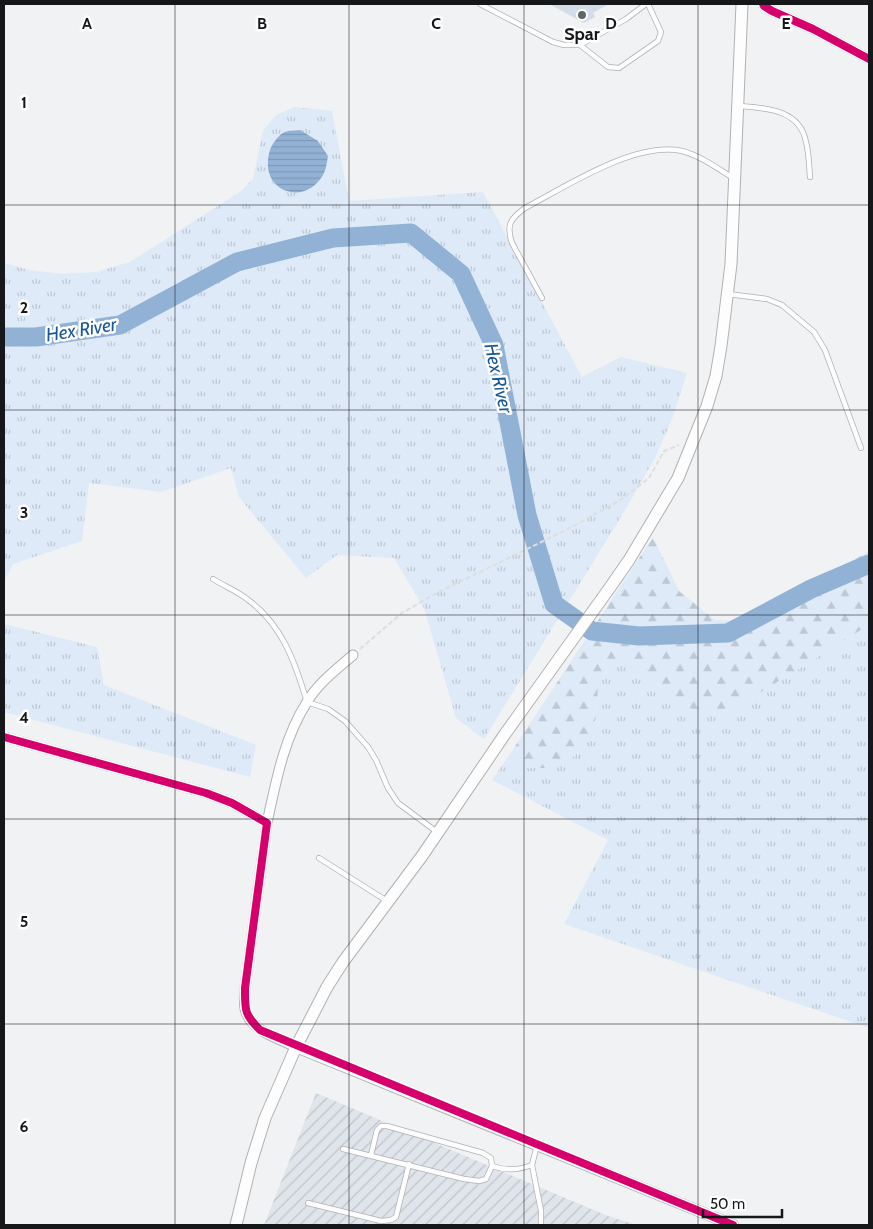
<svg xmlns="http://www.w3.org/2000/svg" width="873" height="1229" viewBox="0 0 873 1229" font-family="Cabin,sans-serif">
<defs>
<pattern id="industrial-furrows" width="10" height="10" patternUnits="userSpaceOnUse" patternTransform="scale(1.25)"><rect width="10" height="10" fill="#e0e5ec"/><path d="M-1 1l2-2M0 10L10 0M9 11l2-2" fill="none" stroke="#bfc4ca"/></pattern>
<pattern id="grass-tufts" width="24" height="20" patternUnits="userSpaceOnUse" patternTransform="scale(1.25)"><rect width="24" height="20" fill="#deeaf8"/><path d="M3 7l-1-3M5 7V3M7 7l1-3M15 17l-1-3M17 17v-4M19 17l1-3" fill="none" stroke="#bec8d4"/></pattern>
<pattern id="forest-firs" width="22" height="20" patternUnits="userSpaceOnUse" patternTransform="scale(1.25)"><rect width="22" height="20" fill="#deeaf8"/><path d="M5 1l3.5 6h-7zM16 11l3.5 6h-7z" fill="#bec8d4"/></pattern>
<pattern id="water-rules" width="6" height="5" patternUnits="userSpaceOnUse" patternTransform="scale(1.25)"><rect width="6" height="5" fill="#92b2d5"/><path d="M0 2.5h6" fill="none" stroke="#7d98b6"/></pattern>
</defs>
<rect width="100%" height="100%" fill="#f0f2f4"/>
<path fill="url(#industrial-furrows)" d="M316 1093 608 1216 637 1225H264Z"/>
<path fill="url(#grass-tufts)" d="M295 107 332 111 349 201 483 192 582 377 621 357 687 373 672 419 655 458 624 512 484 739 456 718 424 608 394 558 337 555 306 578 239 497 231 468 161 492 89 483 82 541 13 564 4 581V263L29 270 64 274 96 272 130 262 240 192 253 179 263 131 276 115Z
M4 624 97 647 104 685 256 745 250 777 4 712Z
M869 625V1028L564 924 608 840 492 780 508 757 529 768 596 717 598 686 609 667 631 658 645 665 663 693 734 709Z"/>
<path fill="url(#forest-firs)" d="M653 537 679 591 715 620 751 621 869 551V625L734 709 708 712 683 707 663 693 645 665 631 658 609 667 598 686 596 717 590 738 575 756 551 768H529L508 757Z"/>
<path fill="url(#water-rules)" d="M300 130 318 141 328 156C327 162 326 170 323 175 305 206 265 192 268 161 268 157 269 153 270 150 272 144 279 134 285 132 289 130 295 131 300 130Z"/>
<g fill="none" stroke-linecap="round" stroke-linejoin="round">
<path stroke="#92b2d5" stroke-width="19" d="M4 337H36L120 325 237 262 333 238 411 233 461 274 494 345 527 515 554 604 592 631 639 636 728 633 811 589 869 564"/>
</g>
<path fill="#d3dde7" d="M549 4H609L593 13 595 17 584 23Z"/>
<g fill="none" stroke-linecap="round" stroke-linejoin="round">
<defs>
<path id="service" d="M480 4 553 42 564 45H580L626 19 646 4
M580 45 608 67 619 68 658 41 661 32 648 4
M739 106C765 108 800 109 806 142 809 153 809 165 810 177
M728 294 767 299 782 305 814 332 825 350 861 448
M542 298 512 243C506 225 510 219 525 208 567 186 635 141 682 151 701 156 717 168 733 178
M213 579C224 586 237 591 247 599 282 624 295 662 307 702L328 709 345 721 368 747 376 760 388 788 398 803 437 832
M319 858 387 901
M537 1145 532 1165 541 1211V1225
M343 1149 464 1179 479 1181 486 1179 492 1166 491 1158 483 1153 387 1126H381L377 1130 371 1155
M492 1166C507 1171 518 1170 532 1165
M308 1203 381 1221 391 1220 396 1217 409 1164"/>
<path id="minor" d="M763 4 764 6 772 11 813 29 869 59
M4 737 206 793 232 803 267 823 245 988C245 995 243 1005 246 1012 253 1032 278 1038 296 1047
M267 823C276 781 284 738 307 702 318 683 337 669 353 655"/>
<path id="tertiary" d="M296 1047 733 1225"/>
<path id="secondary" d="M236 1225 251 1163 265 1118 296 1047 327 987 343 962 422 856 505 734 611 586 629 560 678 478 707 406 716 376 721 346 731 264 742 4"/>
</defs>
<use href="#service" stroke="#b0b1b3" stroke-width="6"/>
<use href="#minor" stroke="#b0b1b3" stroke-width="11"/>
<use href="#tertiary" stroke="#b0b1b3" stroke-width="12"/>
<use href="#secondary" stroke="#b0b1b3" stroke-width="13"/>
<path stroke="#dddede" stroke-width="2" stroke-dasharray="5 2.5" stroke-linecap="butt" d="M360 649 402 613 435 594 572 527 622 499 649 478 664 451 679 445"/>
<use href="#service" stroke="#fdfdfd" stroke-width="4.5"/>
<use href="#minor" stroke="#fdfdfd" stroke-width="9"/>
<use href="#tertiary" stroke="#fdfdfd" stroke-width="10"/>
<use href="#secondary" stroke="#fdfdfd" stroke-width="11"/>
<defs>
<path id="cycleway" d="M763 4 764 6 772 11 813 29 869 59
M4 737 206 793 232 803 267 823 245 988C245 1010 244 1014 260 1030L733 1225"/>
</defs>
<use href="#cycleway" stroke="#fff" stroke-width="11"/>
<use href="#cycleway" stroke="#d6006c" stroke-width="8"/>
</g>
<path fill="none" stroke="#161719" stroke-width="1" stroke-opacity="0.55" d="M175 4V1225M349 4V1225M524 4V1225M698 4V1225M4 205H869M4 410H869M4 615H869M4 819H869M4 1024H869"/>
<circle fill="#626466" stroke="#fff" stroke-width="2" cx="582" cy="15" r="5"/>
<g text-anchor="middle" stroke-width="5" stroke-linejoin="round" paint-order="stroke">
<g font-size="18" font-weight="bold" fill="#161719" stroke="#fff">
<text x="582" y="40">Spar</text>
</g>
<g font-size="19" font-style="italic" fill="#185897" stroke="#fff">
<text transform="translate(81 329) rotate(-9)" y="7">Hex River</text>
<text transform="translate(499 378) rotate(77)" y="7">Hex River</text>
</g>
</g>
<g font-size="16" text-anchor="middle" font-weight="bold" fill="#161719" stroke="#fff" stroke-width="5" stroke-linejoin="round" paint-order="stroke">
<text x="87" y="29">A</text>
<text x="262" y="29">B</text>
<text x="436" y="29">C</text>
<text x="611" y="29">D</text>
<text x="786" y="29">E</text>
<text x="24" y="108">1</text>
<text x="24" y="313">2</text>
<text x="24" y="518">3</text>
<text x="24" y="723">4</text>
<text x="24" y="927">5</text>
<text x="24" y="1132">6</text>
</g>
<rect width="873" height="1229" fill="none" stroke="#161719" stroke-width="10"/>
<path d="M703 1209v8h79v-8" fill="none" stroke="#161719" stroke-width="2.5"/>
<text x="710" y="1209" font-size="15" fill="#161719" stroke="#ffffff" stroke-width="4" paint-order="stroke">50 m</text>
</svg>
